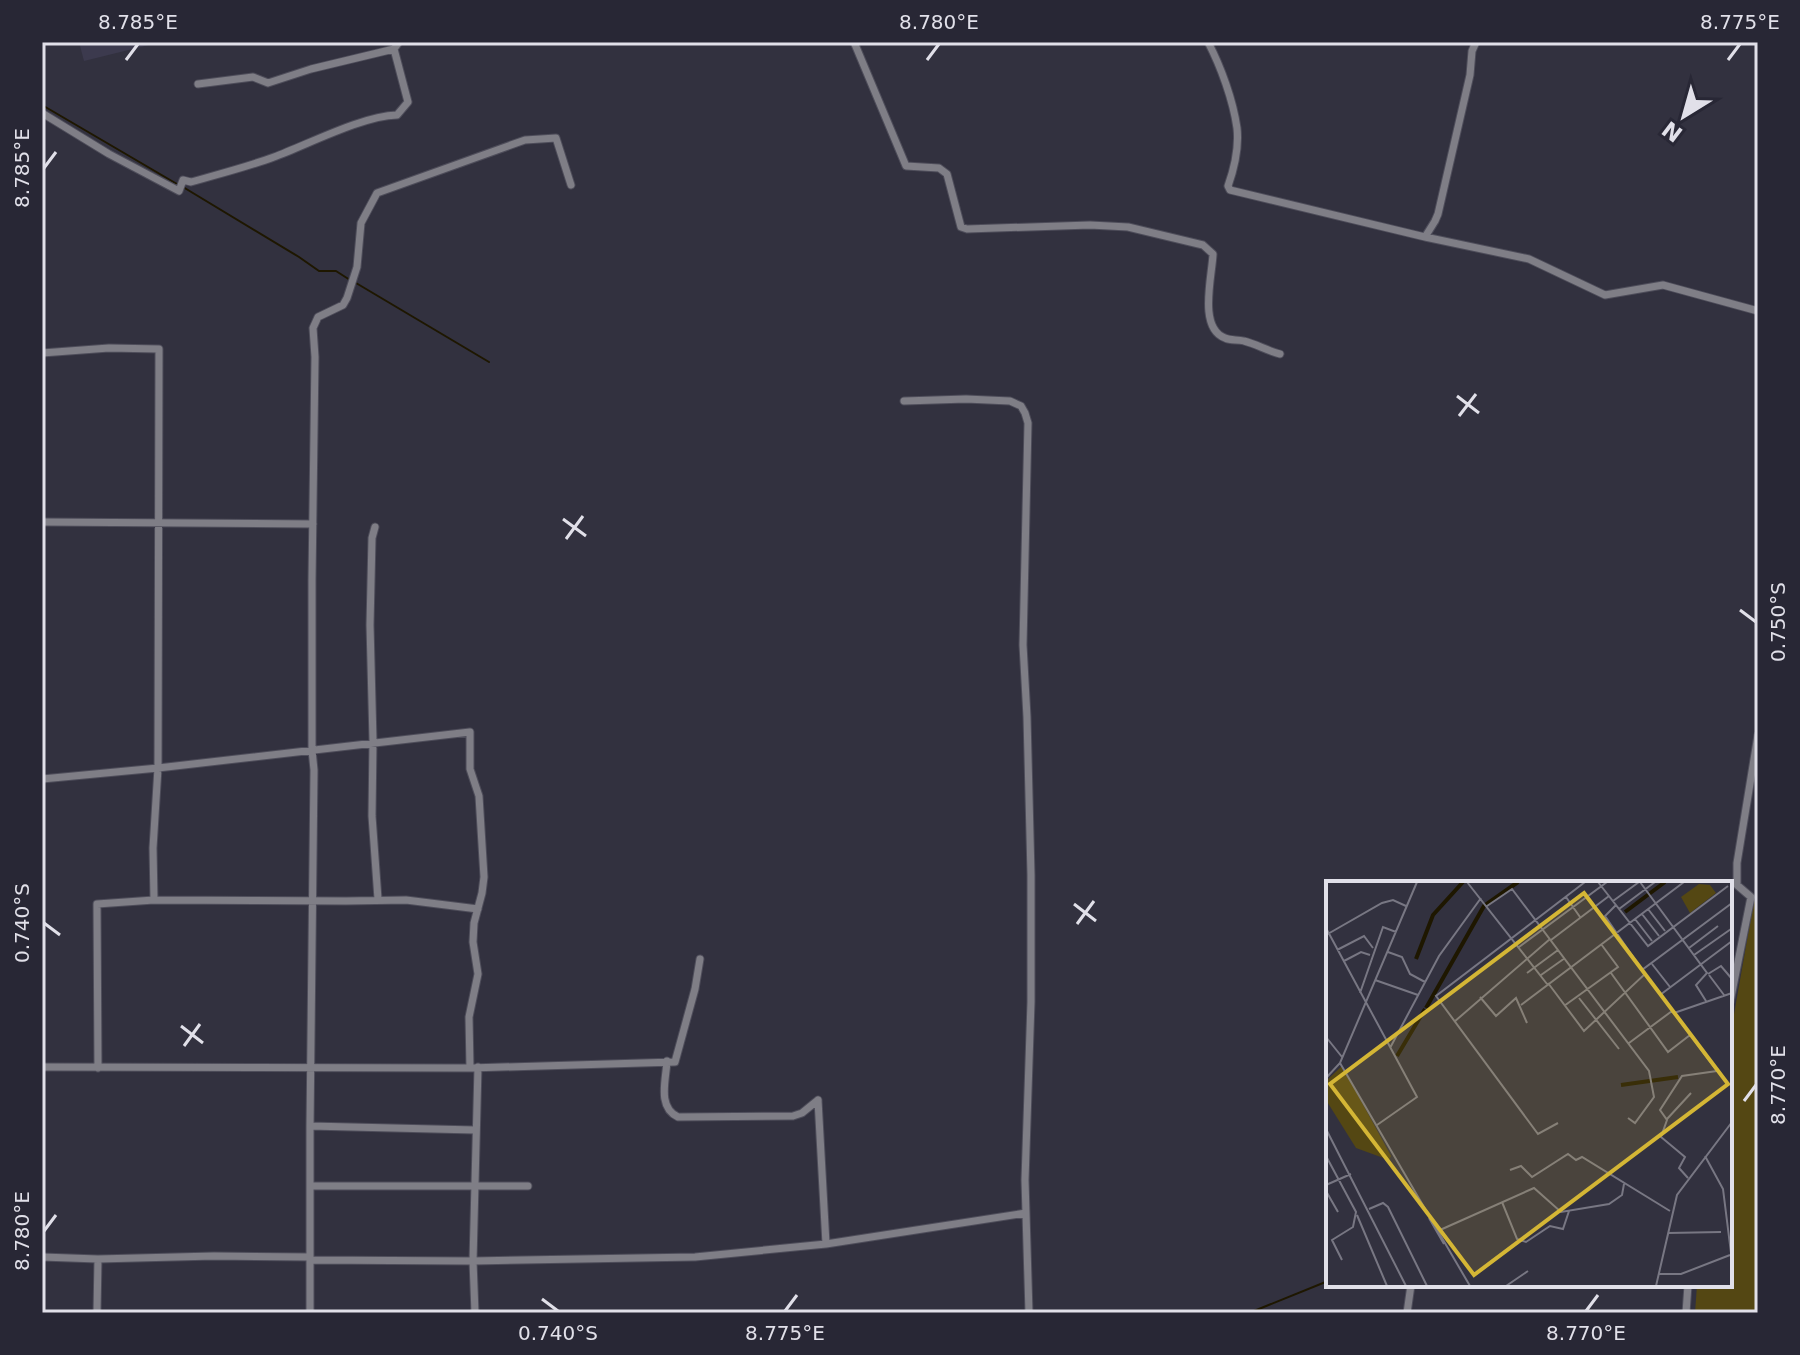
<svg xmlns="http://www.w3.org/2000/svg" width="1800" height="1355" viewBox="0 0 1800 1355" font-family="'DejaVu Sans',sans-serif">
<rect width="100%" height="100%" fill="#32313f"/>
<path fill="#3c3a4e" d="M79 42H161L84 61Z"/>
<path fill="#544713" d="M1758 878V1313H1695L1697 1285H1730V1037Z"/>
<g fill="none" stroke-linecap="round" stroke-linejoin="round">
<path stroke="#1e1700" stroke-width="2" d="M42 105 177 184
M183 187 299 257 319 271H336L350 280
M356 283 489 362
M1249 1313 1328 1281"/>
<defs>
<path id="street" d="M854 42 906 166 939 168 947 174 961 227 967 229 1090 225 1128 227 1203 245 1213 254C1212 277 1198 328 1225 338 1231 341 1237 339 1244 341 1256 344 1268 351 1280 354
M1208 42C1221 67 1233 100 1237 128 1239 146 1234 169 1228 186L1230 190 1425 237 1529 259 1605 295 1663 285 1758 311
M198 84 253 77 268 83 311 69 394 49
M42 113 109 154 179 191 183 180 191 182C219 174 247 167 274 157 309 144 362 116 397 115L408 102 394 49 399 42
M1425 237 1435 221 1438 214 1470 75 1472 51 1476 42
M42 353 109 348 159 349 158 768 153 848 154 900
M904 401 966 399 1010 401 1021 406 1025 413 1028 423 1023 645 1027 717 1031 875V1002L1025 1180 1029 1313
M42 522 313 524
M375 527 372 538 370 625 373 741 372 816 378 899
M42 779 158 768 470 732V769L479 796 484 877 482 893 474 923 473 942 478 974 469 1017 470 1068
M1730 1002 1751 897 1737 885V863L1758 735
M667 1061C666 1080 657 1107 678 1117L793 1116 802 1113 818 1100
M42 1067 470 1068 675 1062 695 989 700 959
M98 1068 97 904 154 900 346 901 406 900 478 909
M818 1100 826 1244
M310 1126 475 1130
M311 1186H528
M42 1257 98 1259 214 1256 310 1257
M310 1260 473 1261 695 1257 826 1244 1026 1213
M97 1313 98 1259
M310 1313V1126L314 770 312 750V580L315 357 313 328 318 317 343 305 347 298 357 267 361 223 377 193 525 140 556 138 571 185
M475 1313 473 1261 478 1067
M1407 1313 1411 1285
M1686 1313 1688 1285"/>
</defs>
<use href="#street" stroke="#4e4d5a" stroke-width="9"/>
<use href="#street" stroke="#7f7e86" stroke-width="7"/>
</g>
<path fill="none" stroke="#e1e0e9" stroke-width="3" d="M126 60 138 44M927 60 939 44M1728 60 1740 44M44 168 56 152M1457 396 1479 413M1459 416 1476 394M563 519 586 536M566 539 583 516M1740 610 1756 622M1074 904 1096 921M44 923 60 935M1077 924 1094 901M181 1026 203 1043M184 1046 200 1024M1744 1101 1756 1085M44 1231 56 1215M542 1299 558 1311M785 1311 797 1295M1586 1311 1598 1295"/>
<g transform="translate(1326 881)">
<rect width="406" height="406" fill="#32313f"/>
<path d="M373 3 384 4 390 12 364 32 355 16ZM16 185 65 275 63 279 30 267 0 219V200Z" fill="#544713"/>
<path fill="none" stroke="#1e1700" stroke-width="4" d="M299 31 339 1M90 78 107 34 137 1M100 127 158 25 192 1M71 175 99 128M295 204 352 196"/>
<path fill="none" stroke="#787783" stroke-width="2" d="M141 1 221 103M272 1 322 65 402 5M314 1 381 92 370 104 380 120M240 16 254 36M287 20 313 1M290 24 279 35 316 89M161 25 186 8 323 190 328 216 309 242 302 237M293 28 329 1M322 28 339 50M316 33 333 55M309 38 326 60M0 47 91 216 51 244M0 54 56 22 67 19 80 25M225 59 283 15M193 66 281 1M363 67 392 45M11 69 38 55 47 67M62 71 76 76 84 93 99 101M368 74 405 48M18 80 35 71 44 74M326 83 344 106M201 92 232 69M285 92 342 171 364 154M319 93 391 190 356 195 334 229 341 239 335 256 359 276 353 287 362 297M382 93 395 85 406 98M215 94 239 77M383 94 398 114M49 99 92 114M222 102 258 150 319 93 316 89 406 22M34 112 57 46 70 51M334 114 406 60M154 116 170 135 190 117 201 142M253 117 293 168M195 124 358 1M238 125 292 86 275 63M348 132 406 112M128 141 224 58M0 156 16 176M303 162 346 130M64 167 113 75 155 17M14 182 144 405M0 197 14 182 91 1M341 238 365 212M232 242 212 253 110 115 259 1M0 248 80 405M0 275 30 331 27 346 6 359 16 379M379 275 397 308 406 380M184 289 195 285 206 296 242 273 250 279 256 276 344 330M0 304 25 293M0 310 12 331M176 321 191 358 200 361 224 345 237 348 243 330M43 328 57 322 62 326 101 405M31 334 61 405M103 337 118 363M114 349 208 307 235 331 283 323 296 314 298 303M342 352 395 351M333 393H355L404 374M180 405 202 390M330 405 351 314 406 241"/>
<path fill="#d4b635" fill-opacity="0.15" stroke="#d4b635" stroke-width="4" d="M258 12 402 203 148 394 4 203Z"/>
<rect width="406" height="406" fill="none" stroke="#e1e0e9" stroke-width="4"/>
</g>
<rect width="1800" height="1355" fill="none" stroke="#282735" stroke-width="88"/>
<g transform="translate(1684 116) rotate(217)" stroke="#282735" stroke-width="6" paint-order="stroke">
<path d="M0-6L14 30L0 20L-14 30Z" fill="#e1e0e9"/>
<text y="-12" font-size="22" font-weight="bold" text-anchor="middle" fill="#e1e0e9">N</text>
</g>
<rect x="44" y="44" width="1712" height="1267" fill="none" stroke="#e1e0e9" stroke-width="3"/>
<g font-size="20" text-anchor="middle" fill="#e1e0e9">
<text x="138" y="29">8.785°E</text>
<text x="939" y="29">8.780°E</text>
<text x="1740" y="29">8.775°E</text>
<text transform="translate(22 168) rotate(-90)" y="7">8.785°E</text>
<text transform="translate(1778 622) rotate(-90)" y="7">0.750°S</text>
<text transform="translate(22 923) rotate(-90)" y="7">0.740°S</text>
<text transform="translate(1778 1085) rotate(-90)" y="7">8.770°E</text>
<text transform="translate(22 1231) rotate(-90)" y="7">8.780°E</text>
<text x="558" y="1340">0.740°S</text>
<text x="785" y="1340">8.775°E</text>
<text x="1586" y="1340">8.770°E</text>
</g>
</svg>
